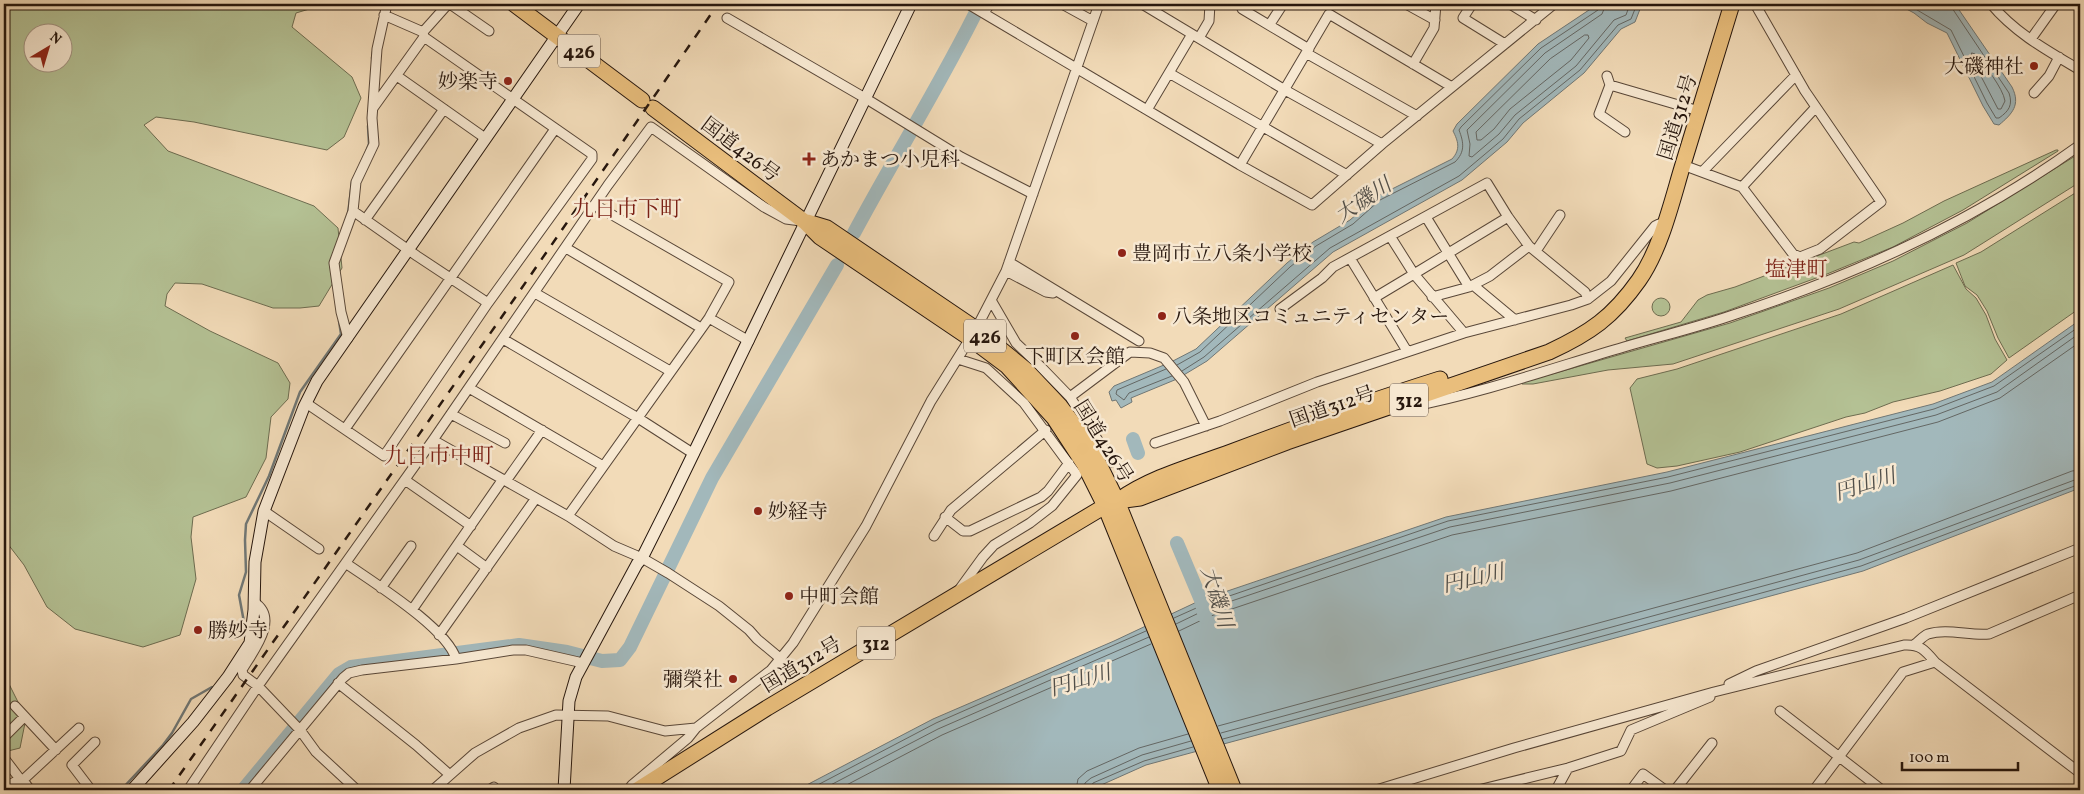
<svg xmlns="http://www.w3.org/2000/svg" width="2084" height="794" viewBox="0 0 2084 794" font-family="Vollkorn,'Noto Serif JP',serif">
<rect width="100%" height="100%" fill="#f2dbb8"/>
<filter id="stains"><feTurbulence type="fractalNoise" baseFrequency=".004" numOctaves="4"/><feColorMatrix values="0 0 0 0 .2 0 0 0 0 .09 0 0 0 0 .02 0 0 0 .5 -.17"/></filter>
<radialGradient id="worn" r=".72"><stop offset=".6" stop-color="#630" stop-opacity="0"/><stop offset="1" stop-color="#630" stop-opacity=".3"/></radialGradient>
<path fill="#b4c194" stroke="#6d6c50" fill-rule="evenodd" d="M4 4H326L296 13 292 27 352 77 361 98 344 137 327 150 194 122 156 117 144 125 168 151 314 206 338 228 342 268 319 306 300 308H273L202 284 175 283 167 294 165 306 210 331 278 363 290 383 288 399 271 417 266 458 246 497 193 517 191 537 196 579 180 635 143 647 75 629 47 607 24 565 4 539ZM32 32H62V62H32Z
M2056 150H2058V151L1963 210 1893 247 1827 274 1724 312 1627 341 1625 338 1681 322 1698 300 1707 295 1735 287 1854 242 1859 243 1903 223 1944 201Z
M2080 153V182L1964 255 1839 309 1673 364 1608 370 1533 384H1522L1524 382 1730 323 1829 288 1893 261 1967 223Z
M2080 190V308L2009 358 1998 338 1987 311 1977 295 1965 286 1956 263 1981 252Z
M1953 265 1966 289 1976 298 1986 315 1995 339 2007 360 1991 374 1940 391 1893 402 1865 413 1846 417 1740 452 1677 466 1657 468 1647 464 1630 388 1637 379 1677 369 1841 314Z
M1652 307a9 9 0 1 1 18 0a9 9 0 1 1-18 0Z
M4 677 7 680 26 718 20 748 4 752Z"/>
<path fill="#a2b8bb" stroke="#707775" d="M1598 4H1642L1635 22 1621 29 1584 73 1523 123 1507 142 1462 180 1333 252 1207 361 1177 379 1131 398 1132 402 1121 408 1116 400 1112 401 1109 392 1114 386 1171 362 1196 349 1287 263 1313 242 1350 220 1378 196 1452 159C1461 149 1458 141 1453 131L1457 124 1538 44Z
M1897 4H1955L2012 87C2021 105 2012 114 1999 125L1994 124 1983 106 1947 33 1927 23 1914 13Z
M2080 320V488L1863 571 1146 765 1090 790H797L933 719 1114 641 1201 600 1446 517 1667 472 1933 404 1992 382Z"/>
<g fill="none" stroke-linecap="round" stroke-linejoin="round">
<path stroke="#646764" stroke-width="1" d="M1606 4 1602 14 1545 53 1467 130 1470 144 1469 156 1472 157 1499 134 1515 115 1576 66 1614 20 1626 15 1630 4
M1907 4 1951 30 1987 103 1996 118H1999C2009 111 2013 105 2009 93L1952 8 1951 4
M1585 35H1588L1589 38 1571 60 1510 109 1494 129 1481 140H1477L1476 132 1550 59Z
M1972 53 1975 54C1984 64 2003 88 2005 101L2001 109H1998L1971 57Z
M1177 365 1200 352 1290 267 1316 246 1353 224 1380 200 1455 162C1465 152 1464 143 1459 130L1461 127 1541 48 1598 10 1600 4
M1166 369 1117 390 1116 394 1124 400 1129 393 1172 376
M1182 371 1204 357 1330 248 1459 176 1503 139 1519 119 1580 70 1618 25 1631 19 1637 4
M1174 618 1203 605 1448 521 1668 477 1934 409 1994 386 2080 326
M1176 624 1205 610 1450 527 1670 483 1936 415 1997 392 2080 333
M1179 631 1208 617 1452 535 1671 491 1938 422 2000 398 2080 342
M1218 726 1857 553 2072 471 2080 470
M1221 733 1859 560 2080 478
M1223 739 1861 566 2080 484
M808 790 936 723 1146 631
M821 790 938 729 1149 637
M837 790 942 735 1151 644
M1076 790 1078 779 1087 771 1139 748 1188 734
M1083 790 1085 783 1091 778 1142 755 1191 741
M1090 790 1093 783 1144 761 1193 747"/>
<path stroke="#707775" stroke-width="2.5" d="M379 24 383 4
M372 58 374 46
M366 152 369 144 368 126
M348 214 352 182
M331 266 333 283
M246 633 239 595 246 572 245 540 246 524 269 476 300 392 341 334 339 321
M121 790 163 745 172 733 191 699 212 687"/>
<path stroke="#a2b8bb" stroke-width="14" d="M854 233C895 156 942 82 980 4
M1133 439 1138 453
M1177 543 1201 600 1205 617
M243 790 339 674 351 667 519 645 567 652 602 661 620 660 630 647 712 478 837 265"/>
<defs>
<path id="street" d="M450 4 489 31
M968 4 1240 165
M1062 4 1093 21
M1142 4 1285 90 1382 144
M1406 4 1435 20
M1472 4 1463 18 1505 44
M1510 4 1536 20
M1991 4C2015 33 2048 51 2080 70
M1242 9 1309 49
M984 13 990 4
M727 18 865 98 961 157 1033 194
M1270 24 1283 4
M423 32 448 4
M1199 38 1209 21 1210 4
M2031 39 2056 4
M1306 53 1417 116
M1413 64 1434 28 1436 4
M1169 73 1347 175
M397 76 485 138
M1607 76 1610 85 1599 114 1625 132
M1610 85 1699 111
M1452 87 1329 14 1240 165 1312 205 1382 144 1554 4
M2034 93 2049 76 2059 57
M373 108 424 37
M1147 110 1192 34
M1683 165 1742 187 1793 254 1800 257 1820 249 1881 202 1805 91 1755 4
M1703 171 1796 75
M1742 187 1816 107
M353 211 417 256 488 303
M1426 217 1469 287
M365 220 444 109
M1390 236 1414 274 1464 333 1571 305 1588 299
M566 248 701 328
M1536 251 1560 215
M1350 258 1407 351
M1009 262 1139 341
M1006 271 1046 292 1053 293
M1414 274 1508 217
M1473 285 1515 320
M535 293 670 371
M1432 297 1469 287 1490 276 1529 246
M1374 298 1414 274
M991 300 1016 343 1040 366 1070 397 1112 462
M1280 309 1322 278 1333 267 1487 183 1508 217 1529 246 1585 292 1588 299 1611 281 1655 226 1659 224 1664 225
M709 318 749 341
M348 338 341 312 334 263 353 211 356 182 374 144 372 118 377 49 387 4
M503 339 638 418 694 454
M958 359 986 368 1024 403 1077 475 1052 506 1030 523 994 545 983 557 959 590
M469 388 603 466
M1070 397 1130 352 1150 353 1164 358 1184 382 1206 426
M306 403 384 456 488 303 592 159V154L424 37 423 32 384 15
M1409 407C1482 393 1553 368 1624 347 1661 336 1699 327 1736 314 1858 274 1976 220 2080 145
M451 414 505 443
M345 429 555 129
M433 440 568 516 614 546 642 558 668 573 719 606 749 630 757 639 781 659
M1155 443 1220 421 1317 382 1464 333
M405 480 471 526
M506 481 542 430
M264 511 319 549
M568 516 709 318 729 282 595 205
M945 517 963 531H970L1041 497 1048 491 1069 463
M934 536 951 510 1046 430
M457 546 487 568
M347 564C374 583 447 628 456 659
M381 588 411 546
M254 602C280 619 253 651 242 670L243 675 258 686 300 730 316 752 357 790
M412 610 503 479
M439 635 536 498
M1915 644C1919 641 1923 636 1928 634 1947 628 1970 636 1989 634L2080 595
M338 683 416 745 450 775
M1729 684 1756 671 1906 618 2080 548
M15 706 56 750
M1780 711 1882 790
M4 737 24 717
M4 758 20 779
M23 780 30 790
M4 788 20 779 23 780 79 728
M91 790 72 765 95 742
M188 790 258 686 433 440 608 185 651 127 764 207 786 219 801 221
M250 790 343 678 349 673 362 670 456 659 513 650H526L583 663
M433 790 475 753 519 728 556 715 608 716 665 731 696 728
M489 790 494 787
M628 790 632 785 688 738 696 728 771 670 793 643 866 526 931 401 976 329 1006 271 1099 4
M1376 790 1514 748 1714 692 1904 645C1920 644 1925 650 1935 662L2080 773
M1478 790 1568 768 1621 751 1631 730 1710 697
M1556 790 1568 768
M1631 790 1643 774 1665 790
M1675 790 1712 743
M1814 790 1903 672 1935 662"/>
<path id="secondary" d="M132 790 193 722 228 677 250 643 254 610 255 562 264 511 304 407 317 381 579 4
M564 790 569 701 576 677 637 564 642 558 670 502 911 4"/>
<path id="highway" d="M514 4 642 100
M653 108 805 222 820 237 971 339 1007 366 1054 418 1084 464 1105 506 1220 790
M807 222 827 228 976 329 1025 369 1060 406 1081 434 1097 460 1117 501 1234 790
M1119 500C1151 477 1193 466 1231 452 1300 426 1370 401 1440 379
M637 790 767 708 1105 506 1117 501 1140 498 1287 442 1549 352C1590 333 1613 317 1639 280 1660 250 1671 205 1681 171 1698 115 1715 59 1732 4"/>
</defs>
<use href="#street" stroke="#594738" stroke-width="11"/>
<use href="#secondary" stroke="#26160d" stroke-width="13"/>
<use href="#highway" stroke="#26160d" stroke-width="17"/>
<use href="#street" stroke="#f7e8d1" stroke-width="9"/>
<use href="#secondary" stroke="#f7e8d1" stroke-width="11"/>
<use href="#highway" stroke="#e9be7c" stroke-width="15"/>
<path stroke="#26160d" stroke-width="2.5" stroke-dasharray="9 9" stroke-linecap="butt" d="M169 790 501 318 718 4"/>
</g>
<g fill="#8f2418" stroke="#f7e8d1" stroke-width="2">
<circle cx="2034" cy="66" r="5"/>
<circle cx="508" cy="81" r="5"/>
<path d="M806.5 151.5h5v5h5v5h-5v5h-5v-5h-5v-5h5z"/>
<circle cx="1122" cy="253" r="5"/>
<circle cx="1162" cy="316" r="5"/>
<circle cx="1075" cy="336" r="5"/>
<circle cx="758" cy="511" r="5"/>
<circle cx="789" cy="596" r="5"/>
<circle cx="198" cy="630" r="5"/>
<circle cx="733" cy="679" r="5"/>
</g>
<g text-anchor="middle" stroke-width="5" stroke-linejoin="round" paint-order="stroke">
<g fill="#f7e8d1" stroke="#655548" stroke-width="1">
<rect x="558" y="34.5" width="42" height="33" rx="4"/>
<rect x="964" y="319.5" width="42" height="33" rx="4"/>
<rect x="1390" y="383.5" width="38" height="33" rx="4"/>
<rect x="857" y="626.5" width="38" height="33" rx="4"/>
</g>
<g font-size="19" font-weight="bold" fill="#26160d">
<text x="579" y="58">426</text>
<text x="985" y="343">426</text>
<text x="1409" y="407">312</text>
<text x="876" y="650">312</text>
</g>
<g font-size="20" fill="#26160d" stroke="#f7e8d1" text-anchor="start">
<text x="2024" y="73" text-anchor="end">大磯神社</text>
<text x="498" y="88" text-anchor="end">妙楽寺</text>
<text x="820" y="166">あかまつ小児科</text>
<text x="1132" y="260">豊岡市立八条小学校</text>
<text x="1172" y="323">八条地区コミュニティセンター</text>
<text x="1075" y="363" text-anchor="middle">下町区会館</text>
<text x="768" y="518">妙経寺</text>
<text x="799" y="603">中町会館</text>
<text x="208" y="637">勝妙寺</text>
<text x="723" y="686" text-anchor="end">彌榮社</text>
</g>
<g font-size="20" fill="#26160d" stroke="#f7e8d1">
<text transform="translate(1677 117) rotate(-73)" y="7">国道312号</text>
<text transform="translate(741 149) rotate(37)" y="7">国道426号</text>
<text transform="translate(1332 406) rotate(-19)" y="7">国道312号</text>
<text transform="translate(1104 441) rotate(58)" y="7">国道426号</text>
<text transform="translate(801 664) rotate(-31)" y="7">国道312号</text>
</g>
<g font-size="21" font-style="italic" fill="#514f4a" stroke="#f7e8d1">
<text transform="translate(1363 200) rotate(-34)" y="7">大磯川</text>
<text transform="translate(1865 484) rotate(-17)" y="7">円山川</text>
<text transform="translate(1473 578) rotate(-13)" y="7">円山川</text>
<text transform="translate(1217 597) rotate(73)" y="7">大磯川</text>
<text transform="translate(1080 680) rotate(-16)" y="7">円山川</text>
</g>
<g font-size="21" fill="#7a1f14" stroke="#f7e8d1">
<text x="1796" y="276">塩津町</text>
</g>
<g font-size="22" fill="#7a1f14" stroke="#f7e8d1">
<text x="627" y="216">九日市下町</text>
<text x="439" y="463">九日市中町</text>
</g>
</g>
<rect width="2084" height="794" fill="none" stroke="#f2dbb8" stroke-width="20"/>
<rect x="5" y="5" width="2074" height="784" fill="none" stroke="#26160d" stroke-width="2.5"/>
<rect x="10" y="10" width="2064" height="774" fill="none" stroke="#26160d"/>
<g transform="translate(48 48) rotate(38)"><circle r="24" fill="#f7e8d1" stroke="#a39483"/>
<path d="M0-4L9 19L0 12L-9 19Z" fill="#8f2418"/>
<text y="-8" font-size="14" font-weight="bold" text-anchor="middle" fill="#26160d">N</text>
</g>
<path d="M1902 762v8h116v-8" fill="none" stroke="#26160d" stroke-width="2.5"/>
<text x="1909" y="762" font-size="15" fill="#26160d" stroke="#f7e8d1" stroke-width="4" paint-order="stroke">100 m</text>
<rect width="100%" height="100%" filter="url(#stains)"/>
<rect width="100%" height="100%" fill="url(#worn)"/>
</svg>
